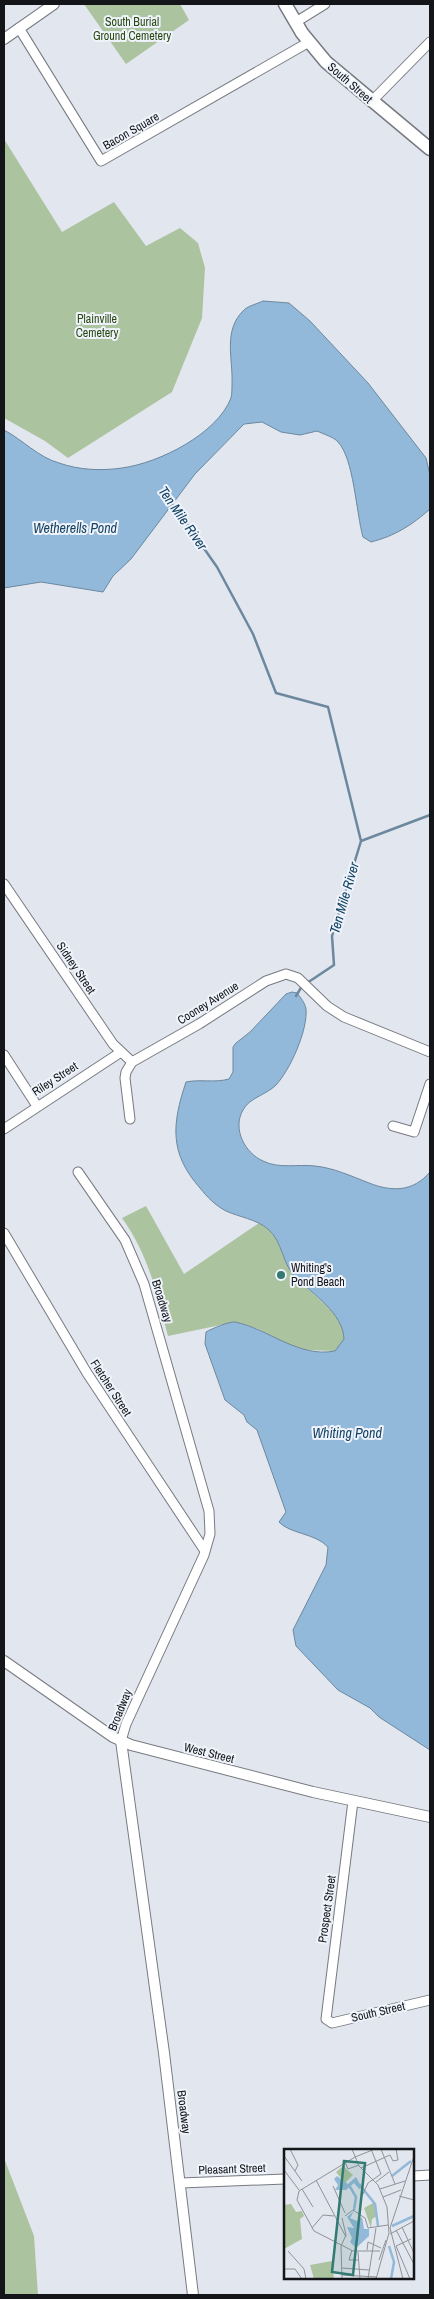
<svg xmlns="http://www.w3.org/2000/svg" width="434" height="2299" viewBox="0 0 434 2299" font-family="'Archivo Narrow',sans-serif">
<rect width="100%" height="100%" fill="#e2e6ee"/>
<path fill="#acc39f" d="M84 4H180L189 20 126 64Z
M4 139 62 232 114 202 146 246 180 228 198 243 205 268 202 318 172 392 68 458 45 441 4 418Z
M146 1206 184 1274 259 1223C282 1235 281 1258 295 1276 311 1296 343 1311 345 1339L335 1351 305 1350 283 1343 258 1329 235 1322 168 1336C156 1291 149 1256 122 1218Z
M4 2158 34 2236 38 2295H4Z"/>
<path fill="#92b9d9" stroke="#6c889f" d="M263 301 289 303 310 321 368 383 426 458 430 475V509C412 525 395 536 371 542L363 537C356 512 354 459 338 442 334 437 323 434 317 431L300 435 281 432 262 422 244 424 195 474 131 559 113 576 103 592 41 582 4 588V430C23 440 38 457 59 463 79 470 101 471 122 468 159 463 217 434 231 398 232 394 232 388 232 383 233 359 223 331 243 311 247 306 257 304 263 301Z
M292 992 297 993C301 998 305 1003 306 1009 308 1030 290 1070 276 1085 266 1095 249 1098 243 1110 232 1129 245 1153 263 1161 279 1169 297 1164 315 1166 334 1168 351 1176 369 1183 392 1192 413 1192 430 1172V1750L379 1717 370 1708 338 1690 296 1646 293 1630 326 1565 328 1547C315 1533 290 1534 279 1522L286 1512 257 1430 247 1422 244 1415 225 1400 205 1344 206 1332C211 1329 230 1321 235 1322 269 1329 298 1358 335 1351L344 1339C343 1313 313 1294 296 1278 282 1264 283 1242 268 1229 256 1219 239 1217 226 1211 216 1206 207 1197 200 1188 169 1153 172 1124 186 1082 200 1079 215 1083 229 1079L233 1072V1047L236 1043 250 1032 286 994Z"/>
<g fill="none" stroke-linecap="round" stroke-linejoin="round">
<path stroke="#6c889f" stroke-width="2.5" d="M170 500 217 567 253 634 276 693 328 707 361 841 332 936 334 965 307 983
M361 841 430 815
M296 996 302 986"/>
<defs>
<path id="minor" d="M296 22 325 4
M19 28 101 161 309 42
M371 102 430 42
M4 884 113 1044 132 1062
M4 1055 37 1106
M130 1119 125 1078 126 1072 132 1062 199 1024 266 981 286 974 298 978 327 1006 344 1017 430 1052
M393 1126 414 1132 430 1084
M4 1129 121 1052
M78 1172 125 1240 144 1284 209 1511 210 1534 204 1555 126 1724 121 1741
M4 1233 87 1373 205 1551
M353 1801 326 2019 332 2023 430 2000
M413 2176 430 2175
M181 2183 285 2179"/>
<path id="tertiary" d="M4 39 54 4
M4 1661 113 1737 131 1745 313 1792 430 1817
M121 1741 164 2053 193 2295"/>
<path id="secondary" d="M285 4 302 33 326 62 430 149"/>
</defs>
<use href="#minor" stroke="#777a81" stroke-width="11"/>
<use href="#tertiary" stroke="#777a81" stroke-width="12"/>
<use href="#secondary" stroke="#777a81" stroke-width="15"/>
<use href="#minor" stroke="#fff" stroke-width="9"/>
<use href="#tertiary" stroke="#fff" stroke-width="10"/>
<use href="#secondary" stroke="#fff" stroke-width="12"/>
</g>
<circle fill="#327a72" stroke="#eff3fb" stroke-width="2" cx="281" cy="1275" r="5"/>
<g text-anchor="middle" stroke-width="4" stroke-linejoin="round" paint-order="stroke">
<g font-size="12" fill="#294910" stroke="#eff3fb">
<text x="132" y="26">South Burial<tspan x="132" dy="14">Ground Cemetery</tspan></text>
<text x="97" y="323">Plainville<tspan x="97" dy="14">Cemetery</tspan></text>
</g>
<g font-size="12" fill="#141518" stroke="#eff3fb">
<text transform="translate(350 83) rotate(41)" y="4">South Street</text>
<text transform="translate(131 131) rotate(-30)" y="4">Bacon Square</text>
<text transform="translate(76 968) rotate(56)" y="4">Sidney Street</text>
<text transform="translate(208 1003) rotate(-32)" y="4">Cooney Avenue</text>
<text transform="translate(55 1079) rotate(-33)" y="4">Riley Street</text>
<text transform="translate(162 1301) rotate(73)" y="4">Broadway</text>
<text transform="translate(111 1388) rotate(57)" y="4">Fletcher Street</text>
<text transform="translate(120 1710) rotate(-68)" y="4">Broadway</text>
<text transform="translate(209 1753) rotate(14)" y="4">West Street</text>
<text transform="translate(327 1909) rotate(-82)" y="4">Prospect Street</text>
<text transform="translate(378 2012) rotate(-13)" y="4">South Street</text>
<text transform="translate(184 2112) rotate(83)" y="4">Broadway</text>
<text transform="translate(232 2169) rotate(-2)" y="4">Pleasant Street</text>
</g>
<g font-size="12" fill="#141518" stroke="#eff3fb" text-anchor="start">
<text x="291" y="1272">Whiting's<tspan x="291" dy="14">Pond Beach</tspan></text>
</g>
<g font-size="14" font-style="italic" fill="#144363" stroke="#eff3fb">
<text transform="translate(183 518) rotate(55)" y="5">Ten Mile River</text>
<text x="75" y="533">Wetherells Pond</text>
<text transform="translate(344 898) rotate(-74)" y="5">Ten Mile River</text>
<text x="347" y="1438">Whiting Pond</text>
</g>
</g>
<g transform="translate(284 2149)">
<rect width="130" height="130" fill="#e2e6ee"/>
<path d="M59 17 69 26 61 34 52 23ZM91 53 93 67 88 70 87 79 80 59ZM7 55 12 63 18 62 20 67 16 70 18 90 0 100V56ZM48 112 50 130H30L26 116Z" fill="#acc39f"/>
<path d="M53 27 64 35 72 28 78 39 75 40 70 34 62 41H51L54 36 50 30ZM70 62 66 69 73 72 78 68 80 80H85V87L72 99 66 93 68 89 63 78 70 79 63 68Z" fill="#92b9d9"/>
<path fill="none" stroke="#92b9d9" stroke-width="2.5" d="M108 27 127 12M75 35 91 55 94 77M65 36 72 48 70 61M108 77 130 67M105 97 110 113 107 130"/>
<path fill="none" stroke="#909298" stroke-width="1" d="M6 0 14 16 11 22M68 0 75 17 94 36 103 58 105 84 92 130M97 0 111 35M106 6 109 12 114 11 112 0M0 7 18 32M71 8 15 42 13 51 30 82 69 102H96M71 8 91 0M61 13 64 20 75 16M77 19 106 6M0 21 15 41M32 31 62 88M92 33 105 23M49 37 61 64M18 40 29 58M96 40 121 32M78 47 84 34 97 25 87 0M115 47 130 51M99 48 117 41M61 67 69 61 81 69 84 79 104 76M118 78 130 104M28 79 39 66 50 67M112 81 130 115M106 85 130 72M112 97 126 130M112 97 127 90M68 101 65 111H74M83 101 84 93 97 99M4 102 20 120 22 130M74 103 76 130M95 111 102 91M58 119 85 121M0 120H11L18 130M58 126 93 128M58 130 57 97 62 86 58 69M84 130 92 79M119 130 106 79 130 7"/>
<path fill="#327a72" fill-opacity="0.15" stroke="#327a72" stroke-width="2.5" d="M60 12 81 14 69 126 48 123Z"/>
<rect width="130" height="130" fill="none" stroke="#141518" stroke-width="2.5"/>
</g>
<rect width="434" height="2299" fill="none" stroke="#141518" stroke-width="10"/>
</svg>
